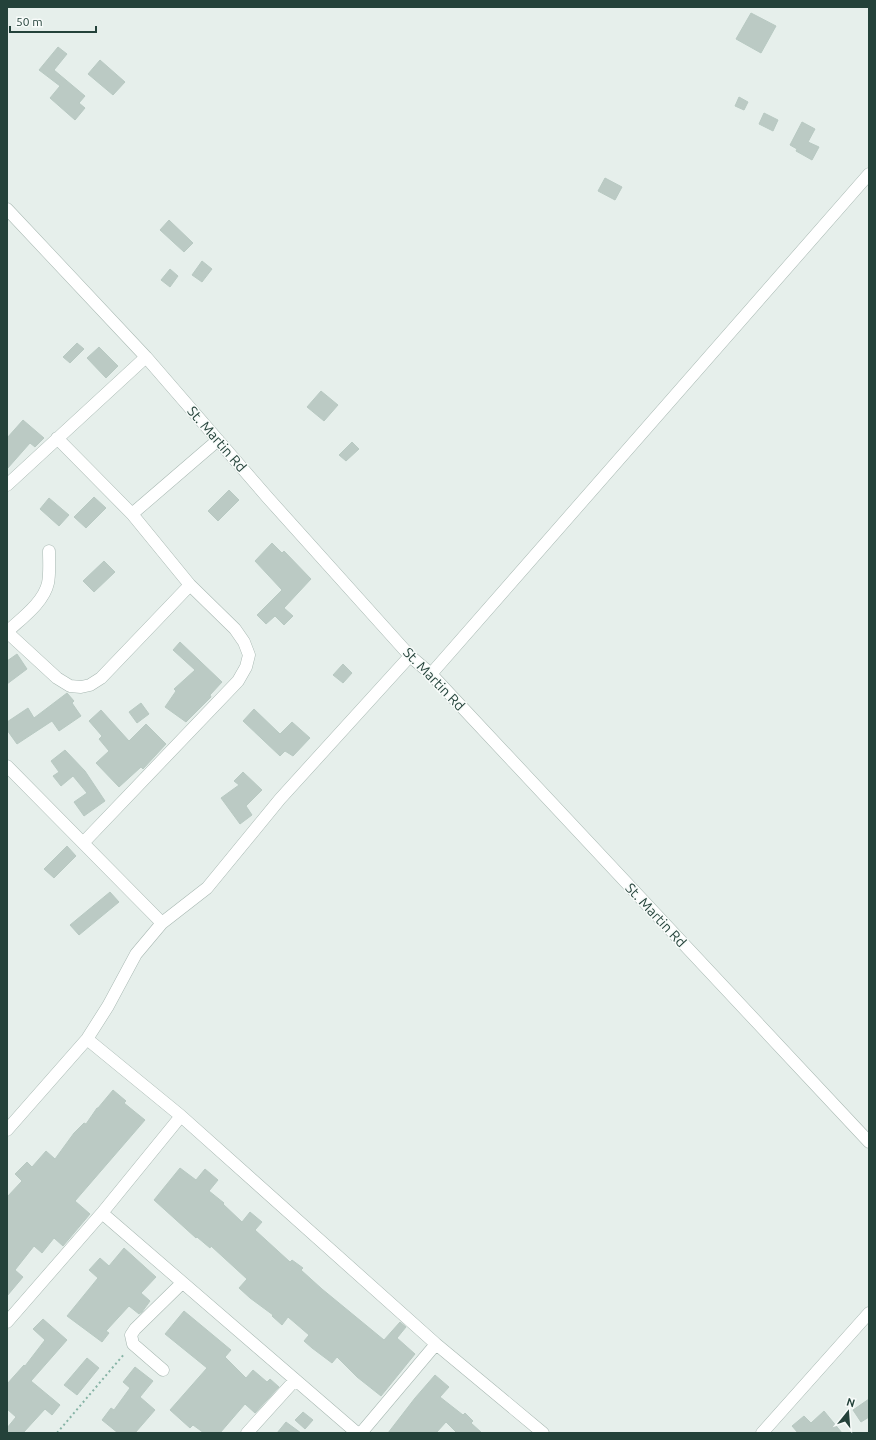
<svg xmlns="http://www.w3.org/2000/svg" width="876" height="1440" viewBox="0 0 876 1440" font-family="Ubuntu,sans-serif">
<rect width="100%" height="100%" fill="#e6efeb"/>
<path fill="#bbcac4" stroke="#b8c9c2" d="M751 13 776 26 761 53 736 39Z
M58 47 67 54 54 70 85 96 79 103 85 108 75 120 50 98 60 86 39 70Z
M100 60 125 82 113 95 88 74Z
M739 97 748 102 744 110 735 106Z
M764 113 778 120 773 131 759 124Z
M802 122 815 129 808 142 819 147 812 160 796 151 797 149 790 145Z
M605 178 622 187 615 200 598 191Z
M169 220 193 243 184 252 160 230Z
M202 261 212 269 202 282 192 275Z
M170 269 178 276 170 287 161 280Z
M77 343 84 349 70 363 63 357Z
M99 347 118 366 106 378 87 358Z
M321 391 338 405 324 421 307 407Z
M23 420 44 438 35 447 30 443 7 469V438Z
M352 442 359 449 346 461 339 455Z
M229 490 239 500 218 521 208 511Z
M94 497 106 508 86 528 74 517Z
M49 498 69 515 59 526 40 509Z
M272 543 282 553 284 551 311 579 284 608 293 616 284 625 275 616 266 624 257 615 282 590 255 561Z
M104 561 115 572 94 592 83 581Z
M180 642 222 682 210 695 211 697 186 722 165 707 176 691 174 689 195 670 173 650Z
M17 654 27 669 7 684V661Z
M343 664 352 673 343 683 333 675Z
M67 693 74 701 72 703 81 716 59 731 52 721 17 744 7 730V722L28 708 34 718Z
M141 703 149 714 137 723 129 712Z
M254 709 280 734 292 722 310 738 293 756 285 751 280 756 243 721Z
M101 710 129 741 146 724 166 744 143 769 141 767 119 787 96 763 109 751 99 739 102 736 89 721Z
M65 750 85 771 105 801 84 816 74 802 87 793 73 776 61 786 53 776 59 772 51 761Z
M243 772 262 790 246 806 252 815 240 824 221 798 239 785 234 781Z
M67 846 76 856 54 878 44 869Z
M110 892 119 902 79 935 70 925Z
M113 1090 126 1101 124 1103 145 1120 75 1201 90 1214 63 1246 54 1238 42 1253 34 1246 15 1270 23 1277 7 1296V1197L22 1181 15 1174 27 1162 32 1167 46 1151 55 1159 74 1133 84 1123 86 1124 97 1108H98Z
M180 1168 196 1180 205 1169 218 1180 209 1191 224 1203 223 1204 242 1222 250 1212 262 1222 255 1230 290 1262 292 1260 303 1268 301 1270 322 1289 384 1340 400 1322 406 1327 397 1338 415 1354 381 1396 357 1377 337 1357 332 1363 312 1348 304 1341 309 1335 288 1317 282 1325 272 1316 273 1315 250 1298 239 1288 247 1279 211 1246 210 1248 197 1237 196 1238 154 1200Z
M124 1248 156 1277 141 1293 150 1301 142 1312 139 1314 129 1306 106 1331 109 1333 102 1342 67 1316 98 1278 89 1270 100 1258 109 1266Z
M184 1311 231 1350 225 1357 246 1378 253 1370 267 1382 270 1379 279 1387 255 1413 245 1404 220 1433H204L193 1425 190 1428 170 1410 207 1368 165 1334Z
M43 1319 67 1340 31 1381 60 1405 52 1415 45 1409 23 1433H7V1428L16 1417 7 1409V1384L24 1365 25 1366 45 1340 33 1329Z
M87 1358 99 1368 77 1395 64 1385Z
M135 1367 153 1381 140 1397 155 1410 135 1433H118L102 1420 111 1408 114 1410 130 1388 123 1382Z
M435 1375 449 1387 440 1397 463 1415 465 1413 473 1421 471 1423 482 1433H457L446 1422 436 1433H388L415 1398Z
M869 1399V1417L861 1422 853 1410Z
M824 1411 842 1433H798L792 1426 804 1416 811 1423Z
M303 1412 313 1420 305 1429 295 1420Z
M286 1422 301 1433H277Z"/>
<g fill="none" stroke-linecap="round" stroke-linejoin="round">
<defs>
<path id="minor" d="M7 209 146 357 268 498 410 656 431 674 869 1142
M57 438 132 514 190 585 235 629 244 642 249 655 246 667 238 681 83 843
M7 485 146 357
M132 514 218 440
M8 631C22 618 44 602 48 583 50 573 49 561 49 551
M7 632 57 678 70 686 81 687 90 685 101 678 190 585
M431 674 869 174
M7 766 162 923
M87 1039 181 1116 436 1344 543 1433
M7 1130 87 1039 108 1006 136 954 162 923 207 888 280 799 410 656
M102 1213 357 1433
M7 1322 102 1213 181 1116
M163 1370 133 1344 131 1335 135 1329 182 1283
M247 1433 295 1380
M361 1433 436 1344
M762 1433 869 1313"/>
</defs>
<use href="#minor" stroke="#a8b8b2" stroke-width="13"/>
<path stroke="#86b3a5" stroke-width="2" stroke-dasharray="2 3" stroke-linecap="butt" d="M57 1433 125 1353"/>
<use href="#minor" stroke="#fff" stroke-width="12"/>
</g>
<g text-anchor="middle" stroke-width="3" stroke-linejoin="round" paint-order="stroke">
<g font-size="14" fill="#24423a" stroke="#f7fbf9">
<text transform="translate(217 439) rotate(49)" y="5">St. Martin Rd</text>
<text transform="translate(434 679) rotate(46)" y="5">St. Martin Rd</text>
<text transform="translate(656 915) rotate(47)" y="5">St. Martin Rd</text>
</g>
</g>
<rect width="876" height="1440" fill="none" stroke="#24423a" stroke-width="16"/>
<g transform="translate(848 1412) rotate(17)" stroke="#f7fbf9" stroke-width="3" paint-order="stroke">
<path d="M0-3L7 15L0 10L-7 15Z" fill="#24423a"/>
<text y="-6" font-size="11" font-weight="bold" text-anchor="middle" fill="#24423a">N</text>
</g>
<path d="M10 26v6h86v-6" fill="none" stroke="#24423a" stroke-width="2"/>
<text x="16" y="26" font-size="12" fill="#24423a" stroke="#f7fbf9" stroke-width="3" paint-order="stroke">50 m</text>
</svg>
